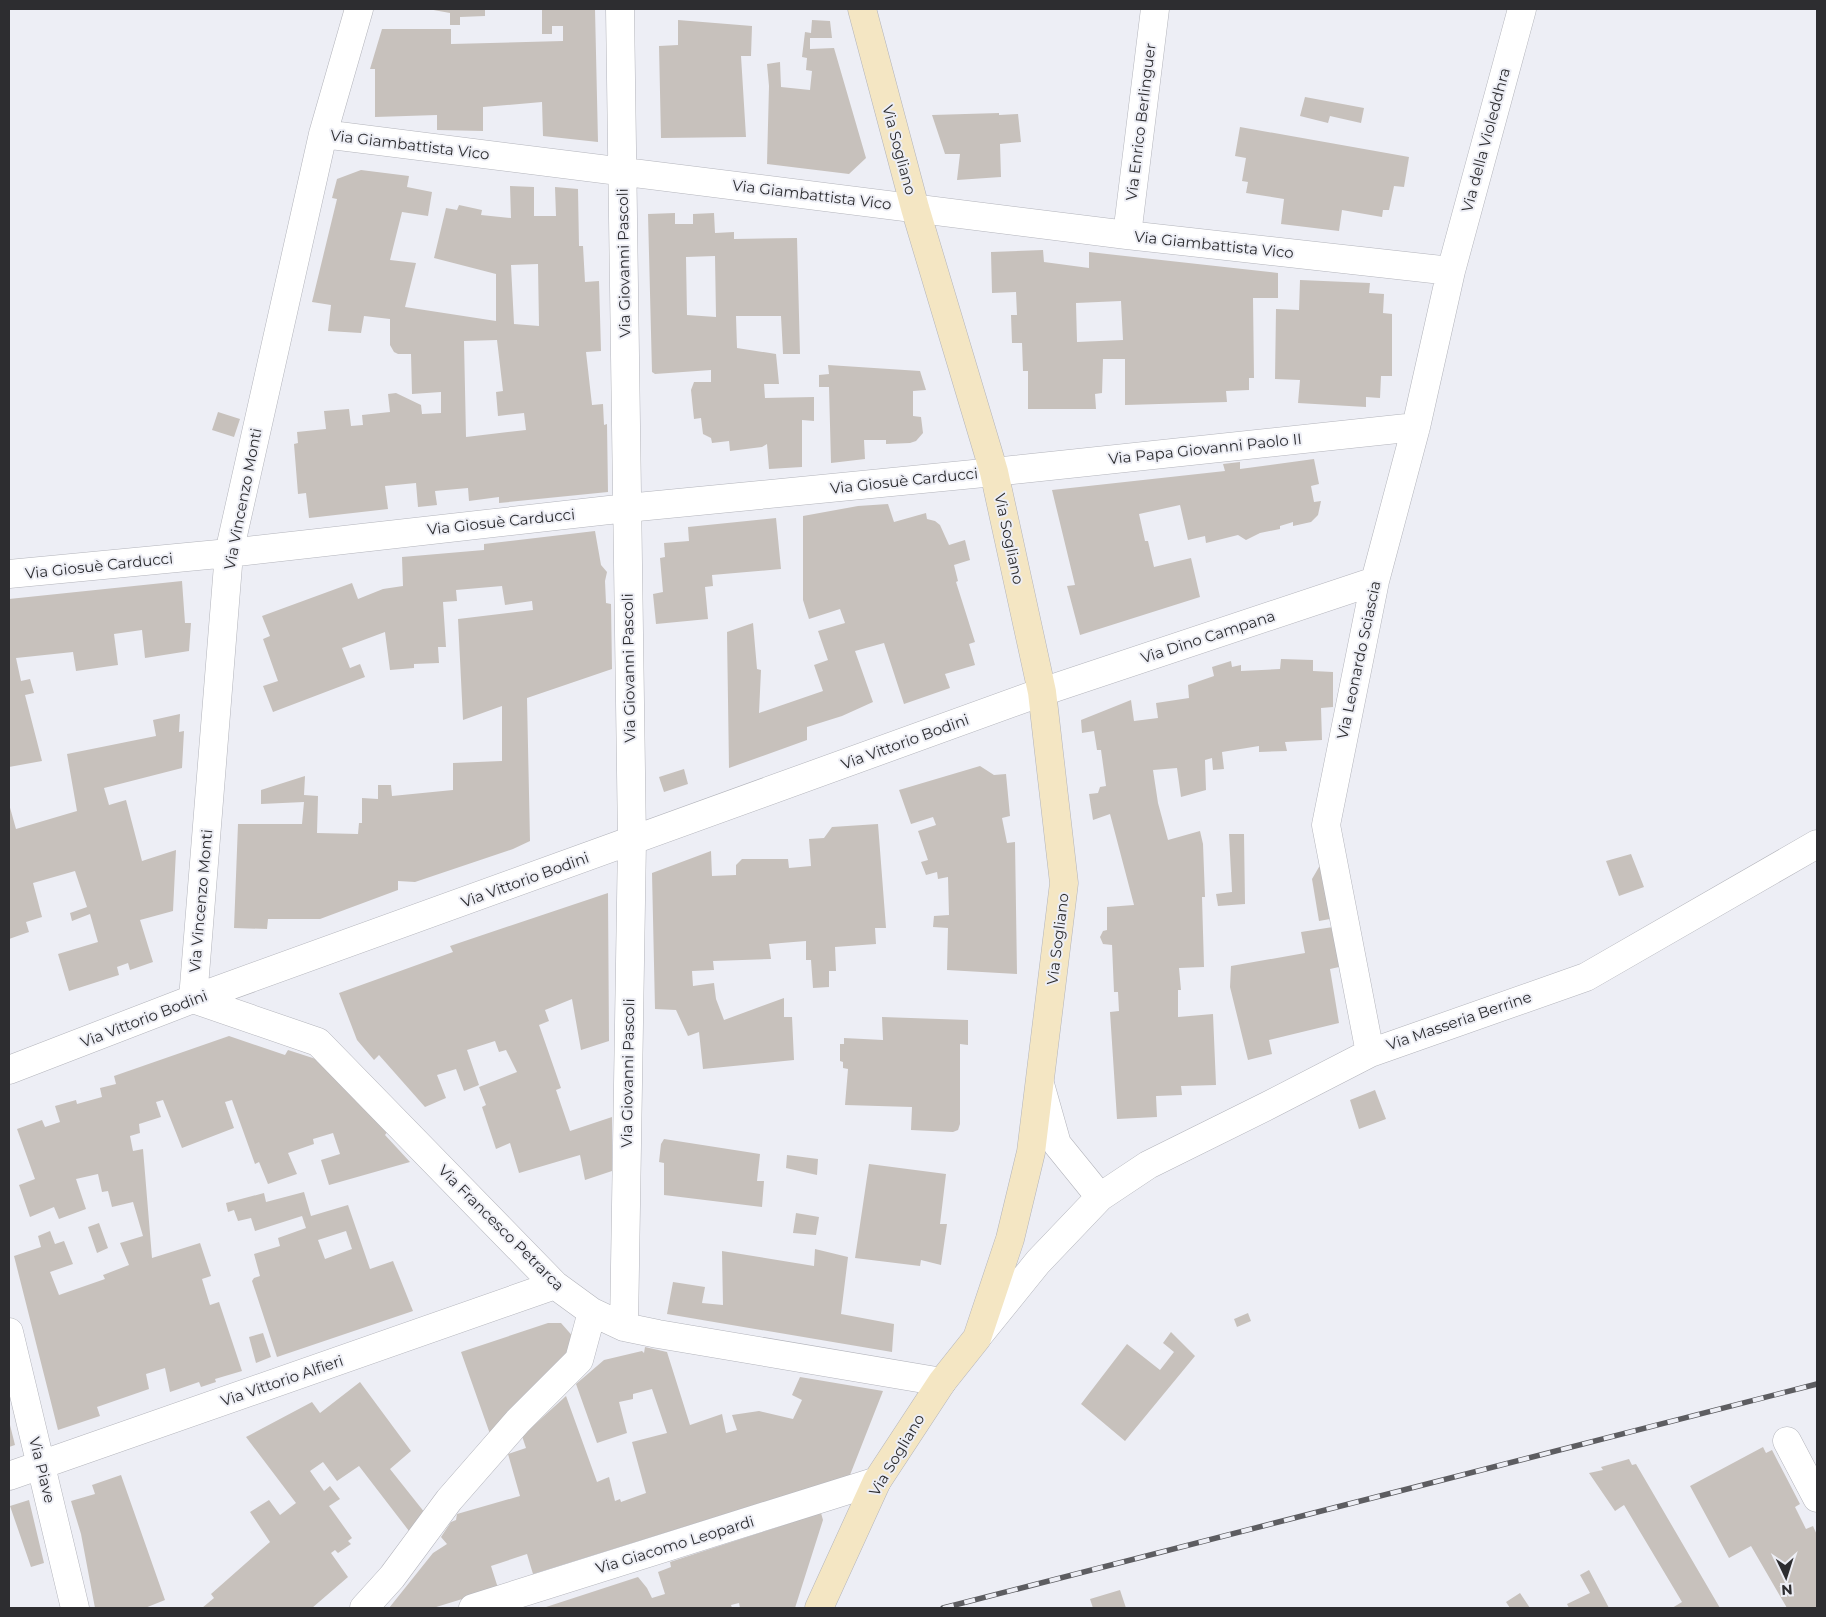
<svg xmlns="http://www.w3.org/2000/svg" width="1826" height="1617" viewBox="0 0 1826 1617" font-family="Montserrat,sans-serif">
<rect width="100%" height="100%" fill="#edeef5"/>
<path fill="#c7c1bc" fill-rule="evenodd" d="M428 9H485V16L460 17V25H450V13Z
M542 9H595L598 142 543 136 542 102 483 107V131L437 130V115L375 117V69H370L382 29H451V44L563 41V26H552V34H542Z
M678 20 752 26 751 56H741L746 137 661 138 659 46 678 45Z
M812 20 830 21 832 38H810V49L834 48 866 158 849 174 767 164 769 86 767 64 780 62 781 87 810 90 812 71 806 70 807 58 802 57 805 32 811 33Z
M1305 97 1364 108 1361 123 1330 116 1328 123 1300 116Z
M999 113V115L1018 114 1021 142 1000 144 1001 177 957 180 960 154H945L932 115Z
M1240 127 1409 157 1404 187 1394 186 1389 210H1383L1382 217 1342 210 1339 231 1281 224 1284 199 1246 193 1248 182 1242 181 1246 158 1235 156Z
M361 170 409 176 407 187 432 192 428 216 402 212 390 260 416 263 405 307 496 321V274L434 258 446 208 457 210 459 205 482 210 481 215 511 218 510 186 534 187V216H556L555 187 578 189 579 246H583L585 282 599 281 601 351 586 352 592 405 603 404 604 425 607 424 608 492 499 503V497L469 501 468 488 435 491 437 505 418 507 416 483 385 486 388 509 309 518 306 493 298 494 294 444 298 443 297 432 326 429 324 411 349 409 351 426 363 425 362 415 390 412 388 394 396 393 421 405 422 414 441 413V392L412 394 411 354H398L394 352 390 345V319L364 316 361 333 328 331 331 305 312 302 337 199 332 198 337 179ZM538 264 539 326 514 324 511 265ZM497 340 503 391 496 392 498 416 524 413 526 430 466 437 464 341Z
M675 213V224H693V214L714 213 715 233 734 232V239L797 238 800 354H783L781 316H736L737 348 776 354 779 384H764L765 398 814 397V421L802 420V467L769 469 767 444 762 447 730 451 729 441 712 443 711 438 703 434 701 418 694 419 691 390 694 382H711V370L655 374 652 372 648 214ZM715 256 716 317 687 315 686 257Z
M1043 250 1044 262 1089 268V252L1278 273V298H1253L1254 378H1249V390L1226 391 1227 402 1125 405V359H1103L1102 393 1095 394 1096 409H1028V371H1023L1022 343H1012L1011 315H1017L1016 292 992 293 991 252ZM1121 301 1123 340 1077 342 1076 303Z
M1300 280 1370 283 1369 293 1384 294 1383 313 1392 314V376H1381L1380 398 1366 397V407L1298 403 1300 380 1275 379 1276 309 1299 310Z
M828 365 920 371 926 390 913 391V416L921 417 923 433 916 441 910 443 886 444V440H864L865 459 831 463 829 387H819V375L829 374Z
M218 412 240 419 234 437 212 430Z
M1314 459 1319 484 1311 486 1314 502 1321 501 1318 515 1311 522 1293 526V522L1280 526V529L1260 533 1246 540 1238 535 1206 543 1205 536 1188 540 1180 505 1139 514 1145 541H1148L1154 567 1191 558 1200 597 1080 635 1067 586 1075 585 1052 490 1225 471 1223 464 1240 462V469Z
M888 504 894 522 926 513 927 519 935 521 940 525 949 545 965 540 970 560 954 565 958 581 956 582 975 642 969 644 975 665 945 674 950 688 904 704 884 643 855 651 873 702 842 716 807 727V740L729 768 727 632 753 623 757 669 761 670 759 713 823 691 814 665 828 660 818 631 845 623 840 609 809 619 803 600V516L858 506Z
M776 518 781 569 712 575 713 586 705 587 708 619 656 624 653 594 663 592 660 558 665 557 664 543 689 541 688 527Z
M595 531 601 565 607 572 605 581 606 603 611 604 612 669 527 698 530 841 513 849 415 882 398 881V890L320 919H268L267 929 234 928 238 824H302L304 802 261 804V790L305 776 304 795 318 796 317 833 358 834 359 823H362V798L378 799V785H391L392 796 453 790V763L502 761V706L463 720 458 619 533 610 532 601 505 605 502 586 456 590 457 601 443 602 446 647H438L439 663 414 664V668L390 670 385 632 342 648 350 668 360 664 365 677 273 712 263 686 278 681 263 639 270 636 262 616 352 583 358 599 383 589 403 586 402 557 484 550V544Z
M182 581 185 623H191L189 651 145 658 142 630 114 634 118 665 76 671 73 652 16 658 21 681 30 679 34 693 25 695 42 761 9 767V599Z
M1281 659 1313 660V671L1333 672V707L1321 708 1322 740 1285 742 1287 751 1259 752V746L1222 752 1224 769 1213 770 1212 758 1205 760 1206 790 1181 797 1177 768 1153 770 1158 803 1168 840 1200 831 1203 844 1205 897H1202L1204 967 1179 968 1181 990H1178V1017L1213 1014 1216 1085 1181 1086 1182 1095 1156 1096 1157 1117 1117 1119 1110 1012 1119 1011 1118 992H1114L1112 945 1103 944 1100 937 1103 931 1107 930V907L1134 905 1110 814 1093 820 1089 794 1098 793 1100 787 1106 786 1101 750H1097L1094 731 1082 733 1081 720 1131 700 1134 721 1158 718 1156 703 1189 698 1188 685 1214 676 1212 667 1231 661 1232 667 1241 665V671L1280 669Z
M180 714 179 732 184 731 182 768 104 788 109 805 126 800 142 861 176 850 173 911 140 920 153 962 130 970 128 963 117 967 119 975 69 991 58 954 98 942 90 914 72 921 70 913 87 907 75 871 33 883 42 917 26 922 29 932 9 939V804L16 829 77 811 67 754 156 736 153 720Z
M980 766 994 775 1006 774 1010 816 1002 818 1007 843 1015 842 1017 974 947 970 948 928 933 927 934 916 949 915 948 877 938 879 937 872 926 875 921 862 928 860 918 831 936 825 933 817 911 824 899 790Z
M684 769 688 784 664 792 659 777Z
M878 824 886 928H875L876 944 835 947 836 971H829V987L813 988 811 960H806V941L769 944 771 959 713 961 714 970 692 971 693 986 714 983 716 999 724 1020 784 998V1017H792L794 1060 703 1069 699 1032 688 1036 676 1010 655 1009 652 873 711 851 712 876 736 875V865L742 859H788L789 868 811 866 809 839 824 838 832 827Z
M1229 834H1244L1245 904 1218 906 1216 894 1232 892Z
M1631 854 1644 887 1619 896 1606 861Z
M1319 867H1322L1330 919 1319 921 1312 879Z
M608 893 609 1041 581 1050 572 999 545 1010 549 1021 539 1025 561 1088 556 1090 570 1131 612 1117V1171L585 1180 580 1155 519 1173 510 1143 496 1149 482 1107 486 1105 479 1087 517 1072 506 1050 499 1052 495 1041 467 1050 479 1085 464 1091 456 1069 437 1075 446 1098 425 1107 379 1055 374 1060 357 1040 339 993 453 952 450 946Z
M1333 927 1339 967 1330 969 1339 1023 1269 1040 1272 1054 1248 1060 1230 987 1231 966 1305 953 1301 932Z
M882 1017 968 1020V1045L960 1044V1124L958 1130 953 1132 911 1130 912 1107 845 1105 848 1069 843 1068V1062L840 1061V1044H844V1038L883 1040Z
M229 1036 285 1055 288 1050 322 1061 388 1131 385 1135 410 1162 329 1185 321 1160 340 1154 333 1133 313 1139 314 1144 288 1153 297 1174 268 1184 259 1162 255 1164 232 1100 225 1102 234 1128 182 1148 163 1100 156 1102 161 1117 139 1124 140 1133 130 1136 133 1151 143 1149 152 1258 200 1243 211 1276 202 1279 210 1305 219 1302 242 1371 215 1379 216 1382 201 1387 199 1382 170 1392 165 1368 146 1374 149 1389 97 1407 100 1416 58 1430 14 1256 41 1247 38 1236 50 1231 55 1244 64 1241 73 1264 50 1272 59 1295 105 1279 103 1275 129 1265 120 1243 143 1236 133 1202 112 1207 108 1191 102 1192 98 1174 76 1179 86 1209 59 1219 54 1207 30 1217 19 1185 35 1179 17 1129 42 1120 45 1127 60 1122 55 1106 76 1100 77 1104 102 1097 100 1088 116 1084 114 1076Z
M1375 1090 1386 1119 1359 1129 1350 1100Z
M664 1139 760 1154 757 1181H764L762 1207 664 1195V1163L659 1162 661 1144Z
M787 1155 818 1159 817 1175 786 1168Z
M869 1164 946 1174 940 1224H947L941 1265 921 1260 920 1266 855 1258Z
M304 1192 311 1216 348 1205 370 1269 393 1261 413 1311 277 1357 252 1281 254 1278 260 1276 254 1254 280 1246 278 1238 306 1228 302 1216 255 1231 251 1218 238 1221 234 1210 228 1212 226 1203 264 1193 266 1202ZM346 1231 352 1249 325 1259 318 1240Z
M796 1213 819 1217 816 1235 793 1233Z
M99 1223 108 1248 97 1253 88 1227Z
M815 1249 848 1257 841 1314 894 1324 892 1352 667 1314 673 1282 705 1287 702 1303 723 1305 722 1251 814 1266Z
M1248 1313 1251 1321 1237 1327 1234 1319Z
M548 1323H561L576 1340 578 1346 490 1434 461 1352Z
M1171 1332 1195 1356 1125 1441 1081 1404 1127 1344 1160 1370 1174 1352 1163 1343Z
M263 1333 271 1357 256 1363 249 1337Z
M645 1347 667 1352 690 1425 722 1414 726 1433 737 1430 732 1415 759 1411 793 1419 802 1400 792 1395 800 1377 883 1391 850 1475 533 1574 527 1554 491 1566 498 1588 433 1608H389L433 1553 447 1544 441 1537 451 1522 456 1520 457 1514 520 1496 508 1454 526 1448 522 1436 566 1396 597 1482 609 1477 615 1501 620 1499 621 1502 646 1493 632 1442 667 1433 652 1389 633 1394V1399L619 1402 627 1433 597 1443 576 1384 604 1360 642 1351 644 1353Z
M360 1382 411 1451 390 1469 425 1513 409 1531 359 1466 337 1481 323 1462 310 1471 324 1491 330 1486 340 1499 329 1506 352 1538 348 1541 351 1544 338 1553 335 1550 331 1553 348 1577 312 1608H202L214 1598 211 1594 270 1542 250 1512 269 1500 280 1515 296 1503 246 1437 312 1402 320 1413Z
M9 1421 15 1445 9 1447Z
M1763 1447 1766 1453 1772 1450 1800 1504 1795 1507 1806 1529 1813 1526 1817 1535V1608H1787L1751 1546 1729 1558 1690 1486Z
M1629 1459 1632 1465 1636 1464 1720 1608H1672L1682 1602 1624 1505 1615 1511 1589 1473 1603 1470 1601 1467Z
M121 1475 165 1600 145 1608H95L81 1534 71 1501 95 1494 92 1485Z
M29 1500 44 1563 31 1567 10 1506Z
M821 1513 823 1520 795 1608H740L739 1603 731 1605 732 1608H543L638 1577 647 1588 652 1598 665 1594 658 1572 671 1567 670 1562Z
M1589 1570 1609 1608H1569L1567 1604 1590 1593 1580 1575Z
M1120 1590 1126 1608H1093L1090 1599Z
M1520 1593 1530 1608H1510L1506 1602Z"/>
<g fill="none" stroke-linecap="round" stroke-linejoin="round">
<defs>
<path id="street" d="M620 9 632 841 624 1327
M323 134 1127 235 1451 271
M1127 235 1155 9
M9 574 229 553 627 508 994 472 1416 427
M193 999 229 553 323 134 359 9
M193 999 318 1042 555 1285 592 1312 624 1327 658 1334 942 1382
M1370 1053 1326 825 1375 581 1416 427 1451 271 1522 9
M9 1070 193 999 1042 692 1375 581
M1040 1084 1057 1144 1100 1197
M9 1332 75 1608
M979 1335 1038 1262 1100 1197 1148 1165 1269 1105 1370 1053 1586 977 1817 844
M1787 1441 1817 1498
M9 1476 555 1285
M364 1608 392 1577 449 1500 518 1421 579 1360 592 1312
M473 1608 877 1481"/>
<path id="secondary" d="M819 1608 877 1481 942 1382 977 1338 1010 1239 1031 1152 1064 883 1042 692 994 472 915 208 862 9"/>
</defs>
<use href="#street" stroke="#b3b4bb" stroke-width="29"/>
<use href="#secondary" stroke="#b3b4bb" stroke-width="29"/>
<use href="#street" stroke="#fff" stroke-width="28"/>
<use href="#secondary" stroke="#f4e6c3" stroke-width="28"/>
<defs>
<path id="rail" d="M943 1608 1817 1384"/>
</defs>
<use href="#rail" stroke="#5d5d61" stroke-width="5.5"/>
<use href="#rail" stroke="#edeef5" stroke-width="4" stroke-dasharray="11" stroke-linecap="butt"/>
</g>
<g text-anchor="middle" stroke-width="4" stroke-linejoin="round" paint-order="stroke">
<g font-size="15" fill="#2d2d30" stroke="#edeef5">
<text transform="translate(1141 122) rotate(-83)" y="5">Via Enrico Berlinguer</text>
<text transform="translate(1486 140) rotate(-75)" y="5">Via della Violeddhra</text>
<text transform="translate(410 145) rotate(7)" y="5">Via Giambattista Vico</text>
<text transform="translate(899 150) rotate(75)" y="5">Via Sogliano</text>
<text transform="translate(812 195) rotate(7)" y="5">Via Giambattista Vico</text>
<text transform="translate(1214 245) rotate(6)" y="5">Via Giambattista Vico</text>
<text transform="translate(624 263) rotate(-91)" y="5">Via Giovanni Pascoli</text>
<text transform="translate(1205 449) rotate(-6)" y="5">Via Papa Giovanni Paolo II</text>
<text transform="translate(904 481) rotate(-6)" y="5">Via Giosuè Carducci</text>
<text transform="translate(243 499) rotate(-79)" y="5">Via Vincenzo Monti</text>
<text transform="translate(501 522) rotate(-6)" y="5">Via Giosuè Carducci</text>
<text transform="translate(1009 539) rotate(78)" y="5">Via Sogliano</text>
<text transform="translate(99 566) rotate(-6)" y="5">Via Giosuè Carducci</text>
<text transform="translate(1208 637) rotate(-18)" y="5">Via Dino Campana</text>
<text transform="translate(1359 660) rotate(-78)" y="5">Via Leonardo Sciascia</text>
<text transform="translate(629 668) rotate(-91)" y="5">Via Giovanni Pascoli</text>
<text transform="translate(905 742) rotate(-20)" y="5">Via Vittorio Bodini</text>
<text transform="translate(525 880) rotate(-20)" y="5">Via Vittorio Bodini</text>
<text transform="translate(201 901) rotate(-85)" y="5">Via Vincenzo Monti</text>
<text transform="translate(1058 939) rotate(-83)" y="5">Via Sogliano</text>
<text transform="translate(144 1019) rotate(-21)" y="5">Via Vittorio Bodini</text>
<text transform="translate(1459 1021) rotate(-19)" y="5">Via Masseria Berrine</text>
<text transform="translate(628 1073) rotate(-89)" y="5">Via Giovanni Pascoli</text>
<text transform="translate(501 1228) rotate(45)" y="5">Via Francesco Petrarca</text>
<text transform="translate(282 1381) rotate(-19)" y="5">Via Vittorio Alfieri</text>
<text transform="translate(897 1455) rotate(-59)" y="5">Via Sogliano</text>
<text transform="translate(42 1470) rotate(76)" y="5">Via Piave</text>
<text transform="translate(675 1545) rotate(-17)" y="5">Via Giacomo Leopardi</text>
</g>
</g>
<rect width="1826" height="1617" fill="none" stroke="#2d2d30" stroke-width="20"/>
<g transform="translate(1786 1577) rotate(176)" stroke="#edeef5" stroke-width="4" paint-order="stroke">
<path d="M0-4L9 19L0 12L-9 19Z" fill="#2d2d30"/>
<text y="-8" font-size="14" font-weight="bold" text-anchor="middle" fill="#2d2d30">N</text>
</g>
</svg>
